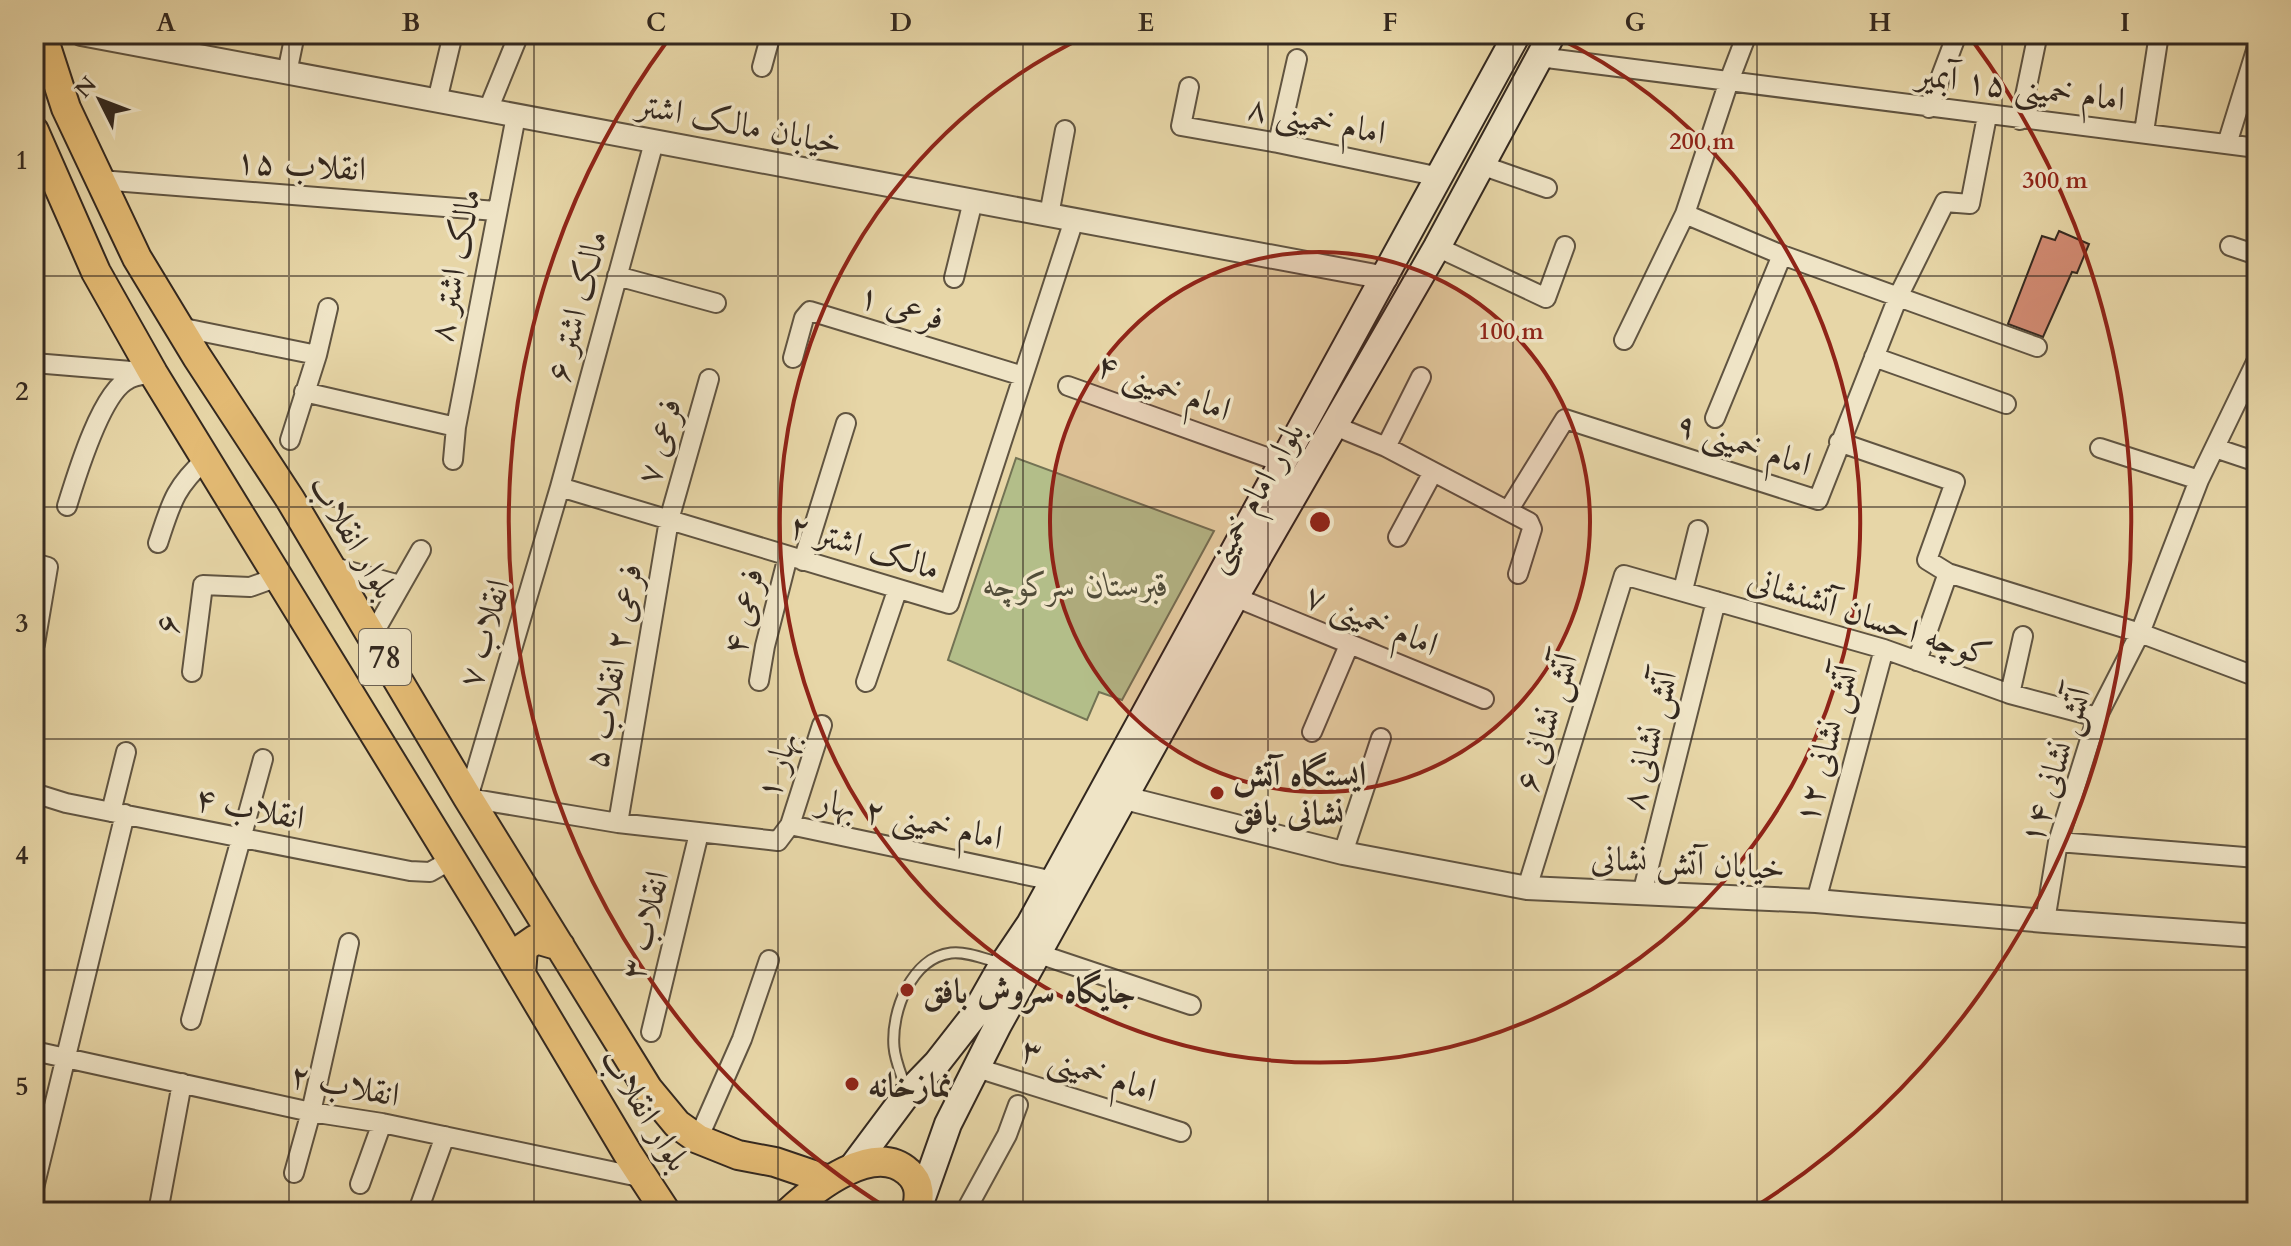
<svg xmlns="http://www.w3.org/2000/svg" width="2291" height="1246" viewBox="0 0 2291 1246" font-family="Cardo,Amiri,serif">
<rect width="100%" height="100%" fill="#e7d6a7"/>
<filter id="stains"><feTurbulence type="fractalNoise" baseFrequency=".0025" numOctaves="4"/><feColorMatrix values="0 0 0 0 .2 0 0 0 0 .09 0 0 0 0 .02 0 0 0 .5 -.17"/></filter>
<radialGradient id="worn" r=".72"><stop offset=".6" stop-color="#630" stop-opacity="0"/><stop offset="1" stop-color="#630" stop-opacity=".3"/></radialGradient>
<path fill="#b3be89" stroke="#737354" stroke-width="2" d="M1016 458 1214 531 1122 700 1099 692 1087 720 948 660Z"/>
<path fill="#d38b73" stroke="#33281f" stroke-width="2" d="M2059 231 2089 244 2077 273 2072 272 2043 337 2008 324 2042 236 2055 240Z"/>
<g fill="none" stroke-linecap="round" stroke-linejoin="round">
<defs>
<path id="service" d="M906 1089C902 1076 895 1061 894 1047 891 1012 911 958 951 953 966 951 985 959 1000 963"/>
<path id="minor" d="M1747 34 1729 81 1685 214 1782 255 2037 347
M1539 57 2257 148
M762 67 771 34
M287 73 295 34
M1189 87 1181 126 1278 143 1440 177
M437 101 453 34
M1929 108 1957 34
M488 110 519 34
M2020 120 2037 38
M2144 132 2159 34
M654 142 560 487 468 798 618 823 778 841 790 825 1054 881
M1278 143 1297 59
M2227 144 2257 47
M1481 165 1547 188
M100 180 496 211
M1049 215 1065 130
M2230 246 2257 255
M1437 247 1546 298 1565 246
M617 276 716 303
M954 278 973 201
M179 327 317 355
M1624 340 1685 214
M1874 357 2006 404
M793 358 804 318 810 311 1023 376
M34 363 143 372
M1068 386 1283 463
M304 392 456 427
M1715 418 1782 255
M1335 426 1386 447 1508 511 1565 419 1818 500 1898 297 1945 202 1970 204 1987 116
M290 440 317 355 328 308
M1839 442 1955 482 1927 560 1948 573 2140 633 2257 677
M1386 447 1421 377
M2100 448 2199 480
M2215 448 2257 462
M453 460 456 427 516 116
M560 487 949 604 1074 220
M67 506C76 477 101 392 129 379 136 375 146 375 153 373
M1508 511 1529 522 1532 529 1518 574
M1398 537 1433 472
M158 543C171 504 174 488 206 459
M803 561 846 423
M34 563 48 567 35 644
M330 566 400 585
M1683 590 1698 530
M1235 597 1484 699
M372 636 421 550
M1917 661 1948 573
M192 672 203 585 250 587 278 577
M759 681 765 646 788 556
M866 682 897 591
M2010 694 2023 636
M1312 732 1349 645
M34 793 66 803 410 871 430 872 451 860
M111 812 126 752
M618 823 669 520 709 379
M790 825 822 725
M2058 842 2257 858
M1343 853 1381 738
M1527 888 1624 575 1884 649 2010 694 2097 717
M1642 894 1716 601
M1816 901 1884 649
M2045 921 2058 842 2097 717 2140 633 2199 480 2257 360
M1039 954 1191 1005
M191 1020 263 759
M651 1032 699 833
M34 1051 311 1112 382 1123 644 1178
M977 1068 1181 1132
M698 1139 742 1039 769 960
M294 1173 311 1112 349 943
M360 1184 382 1123
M34 1188 125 814
M419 1208 445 1136
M158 1212 182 1083
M965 1212 1007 1135 1018 1105"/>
<path id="tertiary" d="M81 34 1386 278
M1125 798 1343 853 1527 888 1816 901 2045 921 2257 936"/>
<path id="secondary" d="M851 1169 907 1094 937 1063 973 1017 1003 964 1030 924 1517 34
M918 1209 948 1124 998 1025 1235 597 1437 247 1552 34"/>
<path id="primary" d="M42 34 66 108 137 258 197 357 290 499 468 798 648 1089 677 1124 698 1139 738 1155 775 1162 828 1180
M34 131 96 272 153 373 488 919 628 1154 666 1212
M521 974 523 948 536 939 560 946
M789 1212C815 1188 874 1141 908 1172 921 1183 920 1197 916 1212"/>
</defs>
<use href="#service" stroke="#605441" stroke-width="13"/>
<use href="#minor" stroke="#605441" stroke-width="22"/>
<use href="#tertiary" stroke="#605441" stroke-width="26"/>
<use href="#secondary" stroke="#33281f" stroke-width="30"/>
<use href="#primary" stroke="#33281f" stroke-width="32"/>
<use href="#service" stroke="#efe4c6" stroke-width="9"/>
<use href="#minor" stroke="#efe4c6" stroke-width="18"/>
<use href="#tertiary" stroke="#efe4c6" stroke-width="22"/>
<use href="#secondary" stroke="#efe4c6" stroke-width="26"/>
<use href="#primary" stroke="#e4bb74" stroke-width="28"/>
</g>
<path fill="none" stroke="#33281f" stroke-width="2" stroke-opacity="0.55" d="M289 34V1212M534 34V1212M778 34V1212M1023 34V1212M1268 34V1212M1513 34V1212M1757 34V1212M2002 34V1212M34 276H2257M34 507H2257M34 739H2257M34 970H2257"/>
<circle cx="1320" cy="522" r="270" fill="#8f2418" fill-opacity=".12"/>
<g fill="none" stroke="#8f2418" stroke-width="4">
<circle cx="1320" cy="522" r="270"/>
<path d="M1552 35A540 540 0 1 1 1088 35"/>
<path d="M890 1210A811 811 0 0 1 668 40M1972 40A811 811 0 0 1 1750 1210"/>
</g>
<g fill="#8f2418" stroke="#efe4c6" stroke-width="3">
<circle cx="1217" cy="793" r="8"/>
<circle cx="907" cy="990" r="8"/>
<circle cx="852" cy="1084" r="8"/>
</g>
<g text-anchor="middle" stroke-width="7" stroke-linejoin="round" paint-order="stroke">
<rect fill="#efe4c6" stroke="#6b6051" stroke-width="2" x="359" y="629" width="52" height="56" rx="6"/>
<g font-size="32" font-weight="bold" fill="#33281f">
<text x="385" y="668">78</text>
</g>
<g font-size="34" fill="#33281f" stroke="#efe4c6">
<text transform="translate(2021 86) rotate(7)" y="12">امام خمینی ۱۵ آبمیر</text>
<text transform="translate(1317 119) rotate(11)" y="12">امام خمینی ۸</text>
<text transform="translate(740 123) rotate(11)" y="12">خیابان مالک اشتر</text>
<text transform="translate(301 164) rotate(4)" y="12">انقلاب ۱۵</text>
<text transform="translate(454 265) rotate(-79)" y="12">مالک اشتر ۸</text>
<text transform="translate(576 306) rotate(-75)" y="12">مالک اشتر ۶</text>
<text transform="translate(902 306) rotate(17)" y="12">فرعی ۱</text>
<text transform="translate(1164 386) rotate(20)" y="12">امام خمینی ۴</text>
<text transform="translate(658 441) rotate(-74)" y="12">فرعی ۷</text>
<text transform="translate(1744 443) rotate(18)" y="12">امام خمینی ۹</text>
<text transform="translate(1253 496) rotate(-60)" y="12">بلوار امام خمینی</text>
<text transform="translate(354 536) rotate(59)" y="12">بلوار انقلاب</text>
<text transform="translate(865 546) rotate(17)" y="12">مالک اشتر ۲</text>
<text transform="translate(742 611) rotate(-77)" y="12">فرعی ۴</text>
<text transform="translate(1870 616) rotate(18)" y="12">کوچه احسان آتشنشانی</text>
<text transform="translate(1372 619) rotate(22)" y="12">امام خمینی ۷</text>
<text transform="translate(166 624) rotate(-83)" y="12">۶</text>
<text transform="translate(483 633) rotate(-74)" y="12">انقلاب ۷</text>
<text transform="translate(612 666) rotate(-80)" y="12">فرعی ۲ انقلاب ۵</text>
<text transform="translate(1545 722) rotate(-73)" y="12">آتش نشانی ۶</text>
<text transform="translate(1648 740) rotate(-76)" y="12">آتش نشانی ۸</text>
<text transform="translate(1825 744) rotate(-75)" y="12">آتش نشانی ۱۲</text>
<text transform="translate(776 765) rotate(-72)" y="12">بهار ۱</text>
<text transform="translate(2054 765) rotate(-72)" y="12">آتش نشانی ۱۴</text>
<text transform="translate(250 807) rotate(11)" y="12">انقلاب ۴</text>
<text transform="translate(910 818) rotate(12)" y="12">امام خمینی ۲ بهار</text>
<text transform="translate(1688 862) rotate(3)" y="12">خیابان آتش نشانی</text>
<text transform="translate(644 925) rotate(-76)" y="12">انقلاب ۳</text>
<text transform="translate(1089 1069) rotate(18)" y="12">امام خمینی ۳</text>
<text transform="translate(345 1084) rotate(11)" y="12">انقلاب ۲</text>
<text transform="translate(646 1109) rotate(58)" y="12">بلوار انقلاب</text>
</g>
<g font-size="34" font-style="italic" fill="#534e3a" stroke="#efe4c6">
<text x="1076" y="596">قبرستان سرکوچه</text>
</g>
<g font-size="34" font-weight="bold" fill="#33281f" stroke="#efe4c6" text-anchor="start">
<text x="1233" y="785">ایستگاه آتش<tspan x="1233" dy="39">نشانی بافق</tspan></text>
<text x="923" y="1002">جایگاه سروش بافق</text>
<text x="868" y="1096">نمازخانه</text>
</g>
</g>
<circle cx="1320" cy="522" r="12" fill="#8f2418" stroke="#efe4c6" stroke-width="4"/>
<g font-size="24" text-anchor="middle" font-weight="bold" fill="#8f2418" stroke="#efe4c6" stroke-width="7" stroke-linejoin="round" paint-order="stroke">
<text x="1702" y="149">200 m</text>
<text x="2055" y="188">300 m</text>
<text x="1511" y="339">100 m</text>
</g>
<rect width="2291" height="1246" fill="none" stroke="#e7d6a7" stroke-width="88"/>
<g transform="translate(100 100) rotate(312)" stroke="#efe4c6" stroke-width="6" paint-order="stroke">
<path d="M0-6L14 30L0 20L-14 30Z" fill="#33281f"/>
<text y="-12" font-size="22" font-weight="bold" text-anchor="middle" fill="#33281f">N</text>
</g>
<rect x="44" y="44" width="2203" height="1158" fill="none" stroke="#33281f" stroke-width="3"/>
<g font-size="26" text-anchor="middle" font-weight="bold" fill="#33281f">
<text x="166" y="31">A</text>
<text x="411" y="31">B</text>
<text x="656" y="31">C</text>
<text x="901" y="31">D</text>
<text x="1146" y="31">E</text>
<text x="1390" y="31">F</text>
<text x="1635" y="31">G</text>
<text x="1880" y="31">H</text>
<text x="2125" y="31">I</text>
<text x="22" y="169">1</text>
<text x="22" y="400">2</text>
<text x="22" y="632">3</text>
<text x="22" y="864">4</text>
<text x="22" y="1095">5</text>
</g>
<rect width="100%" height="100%" filter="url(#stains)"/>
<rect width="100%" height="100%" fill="url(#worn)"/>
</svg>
